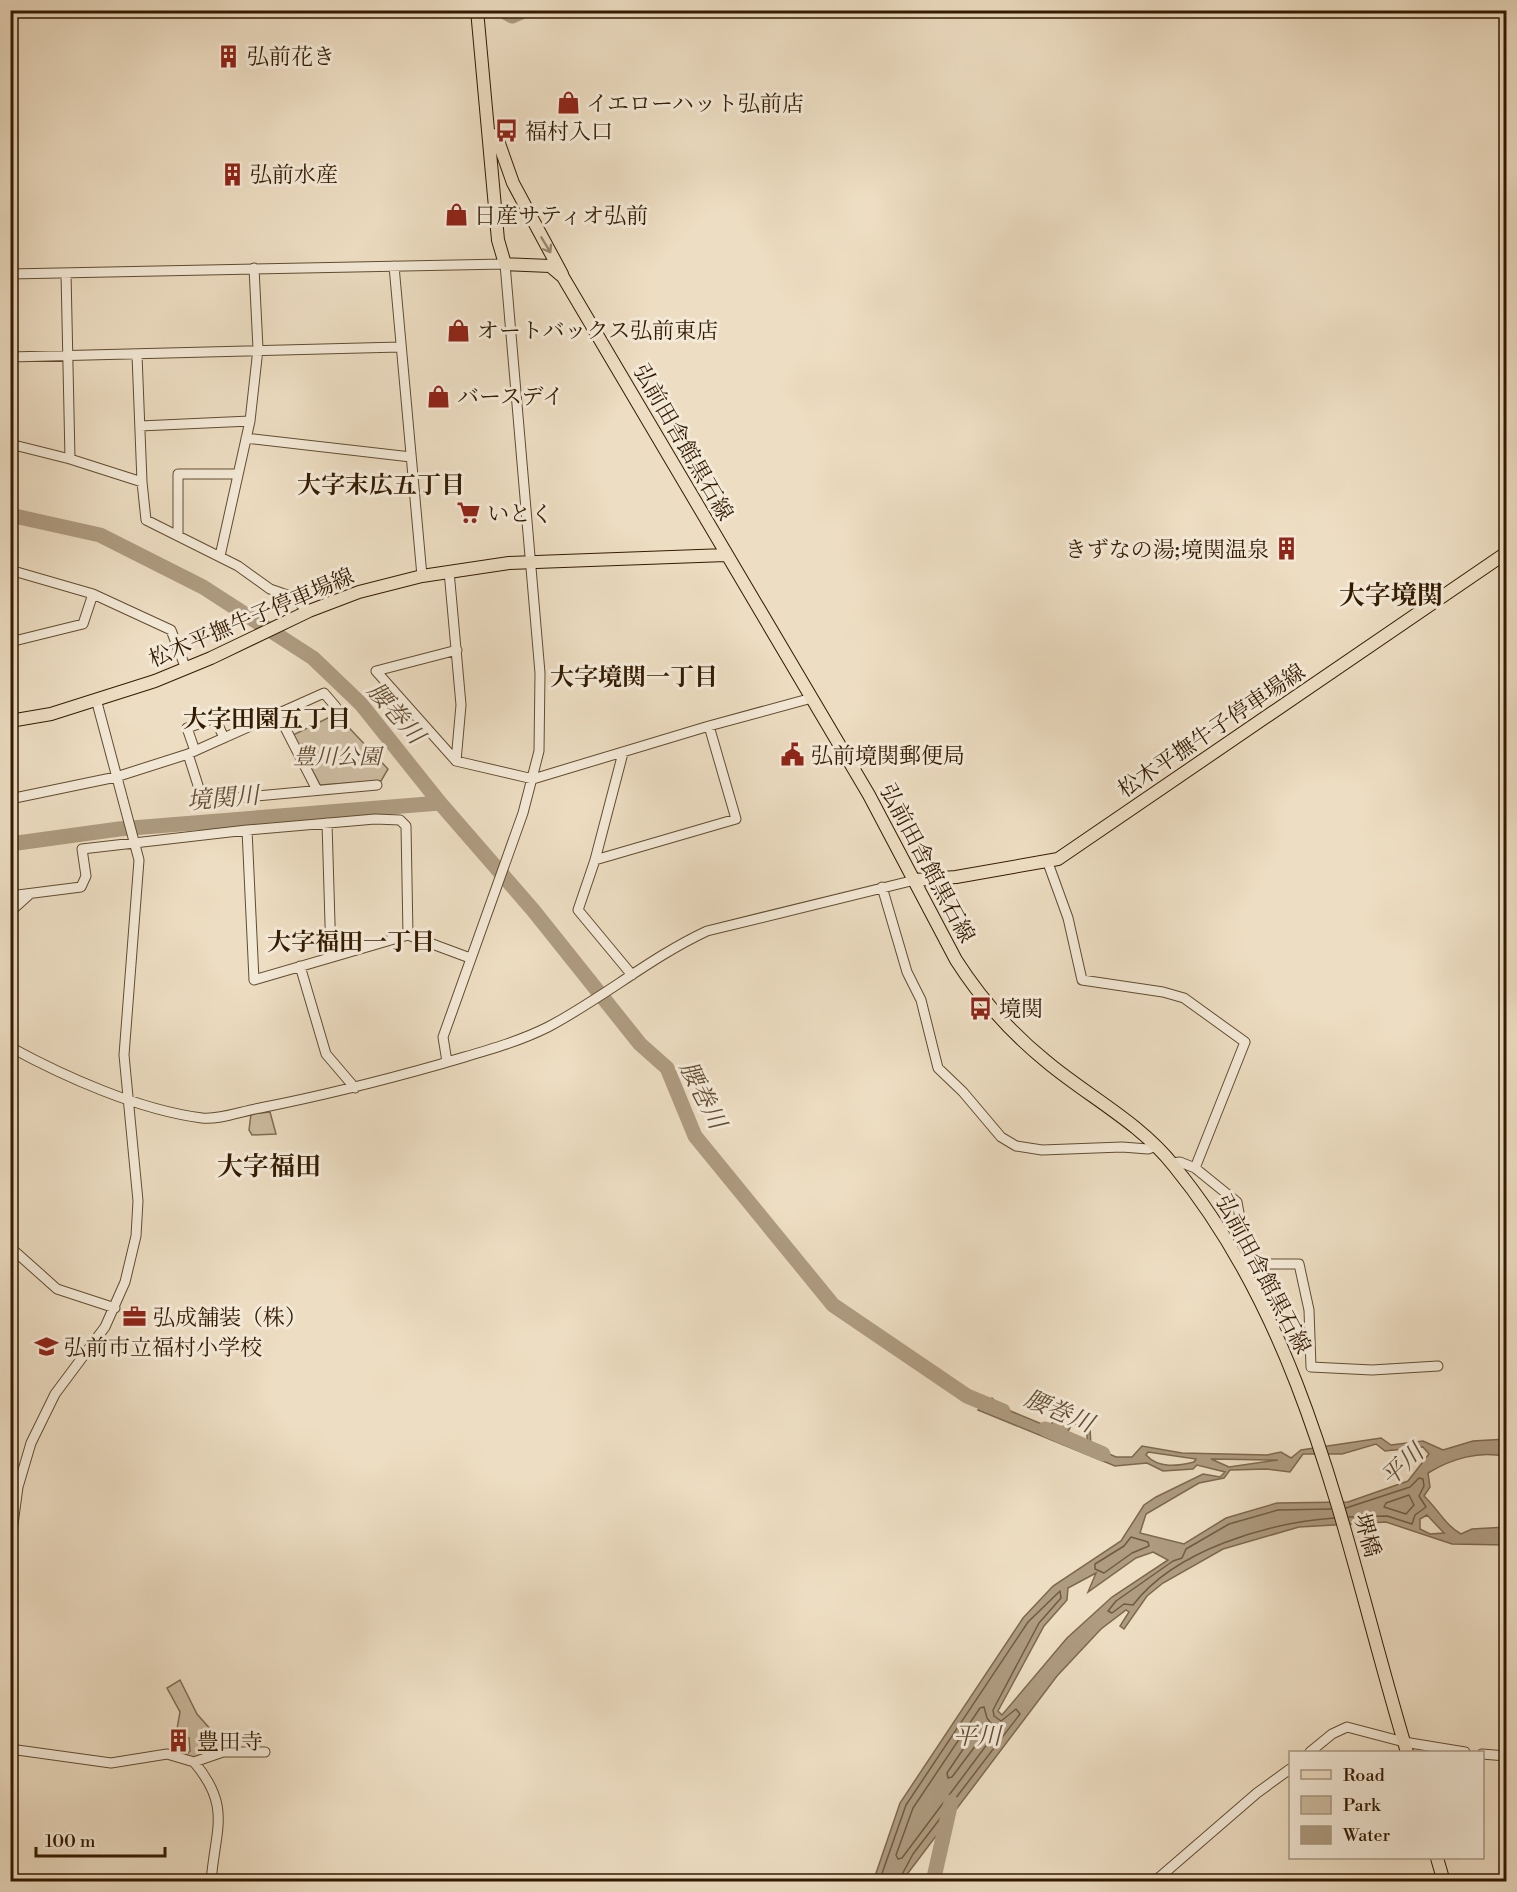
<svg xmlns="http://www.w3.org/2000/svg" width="1517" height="1892" viewBox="0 0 1517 1892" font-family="'Libre Bodoni','Noto Serif JP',serif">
<rect width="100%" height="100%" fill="#edddc2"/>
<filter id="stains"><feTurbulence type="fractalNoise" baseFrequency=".00333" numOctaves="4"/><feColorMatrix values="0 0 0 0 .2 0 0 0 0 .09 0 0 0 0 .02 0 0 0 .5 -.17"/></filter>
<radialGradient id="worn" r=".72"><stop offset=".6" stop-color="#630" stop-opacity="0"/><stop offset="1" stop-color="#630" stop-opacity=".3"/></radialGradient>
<path fill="#cdbca1" stroke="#806c50" stroke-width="1.5" d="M336 714 388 769 381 781 320 785 293 735Z
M270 1112 276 1134 252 1135 249 1130 251 1114Z
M180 1680 197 1714 228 1749 194 1759 186 1755 190 1751 189 1738 180 1737V1729H177L180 1712 167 1688Z"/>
<path fill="#ae9b80" stroke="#7d684d" stroke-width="1.5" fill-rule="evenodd" d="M992 1398 1001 1407 1049 1427 1058 1415 1090 1428 1091 1446 1116 1457H1132L1142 1446 1182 1453 1267 1455 1281 1452 1291 1458 1301 1450 1381 1438 1391 1445 1423 1441 1443 1450 1473 1441 1506 1439V1457C1480 1450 1451 1459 1428 1473L1430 1487 1424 1496C1437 1508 1446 1526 1461 1534L1472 1529 1506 1527V1545L1452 1544 1386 1522 1299 1527 1223 1549 1163 1583 1147 1596 1124 1629 1120 1626 1129 1612 1126 1610 1101 1629 1057 1676 902 1881 873 1882 900 1803 1023 1618 1053 1586 1121 1541 1144 1505 1156 1497 1203 1474 1220 1477 1225 1472 1197 1465 1193 1469 1163 1471 1147 1463 1115 1466 978 1410ZM1072 1423 1086 1429 1088 1444 1081 1447 1064 1440 1062 1433 1069 1430ZM1376 1444 1385 1451 1423 1447 1429 1454 1408 1481 1348 1502 1277 1503 1226 1518 1184 1544 1140 1533 1146 1514 1199 1483 1224 1478 1230 1470 1267 1469 1290 1472 1303 1454H1342ZM1148 1452 1196 1459 1194 1462C1178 1466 1159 1469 1146 1455ZM1211 1459 1278 1460 1229 1467ZM1427 1515 1444 1533 1430 1534 1420 1529V1519ZM1153 1552 1168 1560 1112 1597 1067 1638 1002 1715 998 1711 1044 1626 1067 1600 1068 1588 1096 1573 1088 1592 1136 1558Z"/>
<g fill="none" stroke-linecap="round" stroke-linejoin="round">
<path stroke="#705b40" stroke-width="1.5" d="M1409 1495 1414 1505 1406 1514 1384 1507 1386 1503Z
M1346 1508 1410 1487 1419 1478 1423 1479 1424 1486 1419 1496 1426 1507 1415 1515 1412 1524 1387 1516 1349 1517
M1331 1509 1278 1510 1229 1524 1186 1549 1182 1558 1173 1561 1116 1601 1108 1611 1112 1613 1124 1604 1133 1605C1175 1550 1267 1523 1334 1518
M1131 1537 1148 1542 1149 1546 1132 1553 1104 1573 1095 1569V1564L1124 1546Z
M984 1707 987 1718 997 1731 902 1858 898 1859 896 1855 913 1808 980 1708Z
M978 1727H982L985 1733 952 1777 948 1778 947 1773Z
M879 1882 906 1805 1028 1622 1060 1591 1061 1598 1039 1623 993 1710 994 1716 1001 1721 1016 1709 1020 1714 913 1854 898 1882"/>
<path stroke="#ae9b80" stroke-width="15" d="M505 12 512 16 526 10
M10 515 100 535 203 587 313 658 361 704 440 803 533 910 640 1044 667 1068 695 1136 833 1305 967 1396 1003 1411
M10 844 119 829 440 803
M1045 1429 1103 1454
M933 1882 951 1802"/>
<defs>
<path id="minor" d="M394 266 422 576
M66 273 70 459
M10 274 505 264 540 673 539 751 523 813 443 1037 447 1062
M137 355 142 482 146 520 238 566 270 589 290 596 309 611
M10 357 400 347
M140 426 250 421
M246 438 411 457
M10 444 70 459 142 482
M178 535V474H238
M220 556 250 421 258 349 254 268
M10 570 93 594 171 630 186 669
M449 571 461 705 456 761
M10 642 83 624 93 594
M457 650 376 671 456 761 533 779 709 726 812 698
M278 714 317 790
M195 751 187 728 215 718 224 738
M623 753 595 860 578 910 632 975
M188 754 203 801 377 785
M10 799 116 777 188 754 324 693 336 707
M327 823 331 957
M595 860 736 819 709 726
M1048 863 1068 918 1082 980 1163 992 1184 998 1245 1042 1195 1168 1180 1162 1172 1163
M882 887 907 972 921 1000 938 1068 963 1092 1001 1137 1016 1146 1042 1150 1122 1147 1148 1149 1157 1146
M10 896 81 887 86 876 82 849 247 830
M10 912 30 894
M408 935 406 826 400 820 375 819 247 830 254 980 408 935 470 958
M300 966 326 1054 355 1088
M10 1047C65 1077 139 1110 202 1118 219 1120 242 1111 260 1108 321 1096 381 1081 441 1064 477 1053 514 1044 548 1027 603 998 651 957 707 931L915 880
M1195 1168 1237 1202 1248 1262
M10 1247 57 1289 115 1308
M1240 1264H1299L1309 1310 1311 1367 1372 1370 1438 1366
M10 1547 18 1487 31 1443 55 1394 105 1327 125 1282 136 1236 138 1201 124 1055 139 860 96 699
M10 1749 111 1763 167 1754 194 1762 223 1752H265
M1310 1752 1332 1734 1347 1727 1404 1742 1465 1752
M1482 1754 1506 1756
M194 1762C232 1807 215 1829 211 1882
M1154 1882 1257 1793 1290 1769"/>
<path id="major" d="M477 10 498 240 505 264
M496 135 513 183 562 274
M505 264 550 266 563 277 869 795 956 960C981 999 1011 1033 1047 1062 1089 1097 1139 1122 1174 1166 1311 1333 1346 1551 1407 1752
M10 721 51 714 155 681 211 658 309 611 359 592 422 576 509 563 726 555
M915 880 956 877 1058 859 1506 553
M1437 1858 1444 1882"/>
</defs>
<use href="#minor" stroke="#624c30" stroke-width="11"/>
<use href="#major" stroke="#331b00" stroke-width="14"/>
<use href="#minor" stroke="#f3e9d7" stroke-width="9"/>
<use href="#major" stroke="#edddc2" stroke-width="12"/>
</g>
<defs><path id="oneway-shaft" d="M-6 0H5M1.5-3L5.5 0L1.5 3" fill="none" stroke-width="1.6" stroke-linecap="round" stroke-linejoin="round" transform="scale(1.5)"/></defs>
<use stroke="#99866b" href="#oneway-shaft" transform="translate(546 245) rotate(59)"/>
<defs>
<symbol id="building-bare" viewBox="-9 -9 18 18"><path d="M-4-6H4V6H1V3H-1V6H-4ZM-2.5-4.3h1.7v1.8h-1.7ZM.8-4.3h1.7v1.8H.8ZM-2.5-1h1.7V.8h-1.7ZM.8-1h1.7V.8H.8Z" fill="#8f2418" stroke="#f3e9d7" stroke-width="2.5" paint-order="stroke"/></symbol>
<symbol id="shop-bare" viewBox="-9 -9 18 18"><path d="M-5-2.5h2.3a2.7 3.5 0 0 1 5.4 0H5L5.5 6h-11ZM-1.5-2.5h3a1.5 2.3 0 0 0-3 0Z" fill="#8f2418" stroke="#f3e9d7" stroke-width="2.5" paint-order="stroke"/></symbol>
<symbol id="bus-bare" viewBox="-9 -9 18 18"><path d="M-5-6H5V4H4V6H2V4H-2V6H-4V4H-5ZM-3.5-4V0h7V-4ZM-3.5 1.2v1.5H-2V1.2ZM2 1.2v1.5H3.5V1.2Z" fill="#8f2418" stroke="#f3e9d7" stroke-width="2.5" paint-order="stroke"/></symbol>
<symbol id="supermarket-bare" viewBox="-9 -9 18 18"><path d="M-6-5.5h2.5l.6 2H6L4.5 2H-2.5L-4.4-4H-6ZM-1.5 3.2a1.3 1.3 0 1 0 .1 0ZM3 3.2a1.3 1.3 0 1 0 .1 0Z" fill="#8f2418" stroke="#f3e9d7" stroke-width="2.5" paint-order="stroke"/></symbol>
<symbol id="civic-bare" viewBox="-9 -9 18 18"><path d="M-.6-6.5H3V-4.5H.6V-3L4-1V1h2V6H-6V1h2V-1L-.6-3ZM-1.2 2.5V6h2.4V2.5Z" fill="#8f2418" stroke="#f3e9d7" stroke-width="2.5" paint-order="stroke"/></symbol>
<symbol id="office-bare" viewBox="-9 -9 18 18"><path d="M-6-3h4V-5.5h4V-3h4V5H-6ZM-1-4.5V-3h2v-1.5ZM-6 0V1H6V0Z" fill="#8f2418" stroke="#f3e9d7" stroke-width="2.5" paint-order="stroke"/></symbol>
<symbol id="school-bare" viewBox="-9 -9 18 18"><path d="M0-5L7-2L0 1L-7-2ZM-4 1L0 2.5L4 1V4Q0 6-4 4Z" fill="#8f2418" stroke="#f3e9d7" stroke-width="2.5" paint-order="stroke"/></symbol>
</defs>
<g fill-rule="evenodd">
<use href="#building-bare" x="212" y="40" width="33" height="33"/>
<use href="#shop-bare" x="552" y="86" width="33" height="33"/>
<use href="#bus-bare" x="490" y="114" width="33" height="33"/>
<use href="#building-bare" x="216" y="158" width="33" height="33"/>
<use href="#shop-bare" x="440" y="198" width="33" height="33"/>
<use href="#shop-bare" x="442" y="314" width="33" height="33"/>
<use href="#shop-bare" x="422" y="380" width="33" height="33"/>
<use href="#supermarket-bare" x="452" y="496" width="33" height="33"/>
<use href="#building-bare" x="1270" y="532" width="33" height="33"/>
<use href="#civic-bare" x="776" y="738" width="33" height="33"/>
<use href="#bus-bare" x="964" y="992" width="33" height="33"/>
<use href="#office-bare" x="118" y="1300" width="33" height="33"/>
<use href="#school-bare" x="30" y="1330" width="33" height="33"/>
<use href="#building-bare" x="162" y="1724" width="33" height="33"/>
</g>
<g text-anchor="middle" stroke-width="6" stroke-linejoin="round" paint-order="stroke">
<g font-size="22" fill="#331b00" stroke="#f3e9d7" text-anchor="start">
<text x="247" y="64">弘前花き</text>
<text x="586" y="111">イエローハット弘前店</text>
<text x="525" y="139">福村入口</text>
<text x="250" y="182">弘前水産</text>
<text x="474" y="223">日産サティオ弘前</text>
<text x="477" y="338">オートバックス弘前東店</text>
<text x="457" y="404">バースデイ</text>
<text x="487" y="521">いとく</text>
<text x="1269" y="557" text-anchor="end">きずなの湯;境関温泉</text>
<text x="811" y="763">弘前境関郵便局</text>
<text x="999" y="1016">境関</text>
<text x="153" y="1325">弘成舗装（株）</text>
<text x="64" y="1355">弘前市立福村小学校</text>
<text x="197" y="1749">豊田寺</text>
</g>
<g font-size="22" fill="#331b00" stroke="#f3e9d7">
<text transform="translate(684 442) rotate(60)" y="8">弘前田舎館黒石線</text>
<text transform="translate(251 617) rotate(-23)" y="8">松木平撫牛子停車場線</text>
<text transform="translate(1211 730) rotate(-34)" y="8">松木平撫牛子停車場線</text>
<text transform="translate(928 863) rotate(62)" y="8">弘前田舎館黒石線</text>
<text transform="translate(1264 1274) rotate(62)" y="8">弘前田舎館黒石線</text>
<text transform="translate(1368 1535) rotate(74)" y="8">堺橋</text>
</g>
<g font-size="22" font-style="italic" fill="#614b30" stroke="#f3e9d7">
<text x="337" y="764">豊川公園</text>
</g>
<g font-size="24" font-weight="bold" fill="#331b00" stroke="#f3e9d7">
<text x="381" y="493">大字末広五丁目</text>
<text x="634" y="685">大字境関一丁目</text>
<text x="267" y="727">大字田園五丁目</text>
<text x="351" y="950">大字福田一丁目</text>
</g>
<g font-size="24" font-style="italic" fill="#644e33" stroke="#f3e9d7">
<text transform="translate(396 713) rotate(49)" y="8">腰巻川</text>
<text transform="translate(223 798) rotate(-5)" y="8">境関川</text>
<text transform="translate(703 1095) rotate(63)" y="8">腰巻川</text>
<text transform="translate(1059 1411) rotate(23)" y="8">腰巻川</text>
<text transform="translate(1402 1465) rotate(-43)" y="8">平川</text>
<text x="977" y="1744">平川</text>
</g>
<g font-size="26" font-weight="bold" fill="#331b00" stroke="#f3e9d7">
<text x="1391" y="604">大字境関</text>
<text x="269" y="1175">大字福田</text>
</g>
</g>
<rect width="1517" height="1892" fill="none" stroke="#edddc2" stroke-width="36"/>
<rect x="12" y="12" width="1493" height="1868" fill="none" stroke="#331b00" stroke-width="3"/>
<rect x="18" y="18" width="1481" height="1856" fill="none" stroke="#331b00" stroke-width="1.5"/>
<rect x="1289" y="1751" width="195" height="108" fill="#f3e9d7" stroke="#a69781" stroke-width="1.5"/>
<rect x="1301" y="1770" width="30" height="9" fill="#edddc2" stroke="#a69781" stroke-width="1.5"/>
<text x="1343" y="1781" font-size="18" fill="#331b00">Road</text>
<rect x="1301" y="1796" width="30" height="18" fill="#cdbca1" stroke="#a69781" stroke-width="1.5"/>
<text x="1343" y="1811" font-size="18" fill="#331b00">Park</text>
<rect x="1301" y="1826" width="30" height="18" fill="#ae9b80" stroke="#a69781" stroke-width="1.5"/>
<text x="1343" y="1841" font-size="18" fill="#331b00">Water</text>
<path d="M36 1847v9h129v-9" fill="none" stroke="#331b00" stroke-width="3"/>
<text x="45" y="1847" font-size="18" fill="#331b00" stroke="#f3e9d7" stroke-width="4.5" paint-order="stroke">100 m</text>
<rect width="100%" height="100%" filter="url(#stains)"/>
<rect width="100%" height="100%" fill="url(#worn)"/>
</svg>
